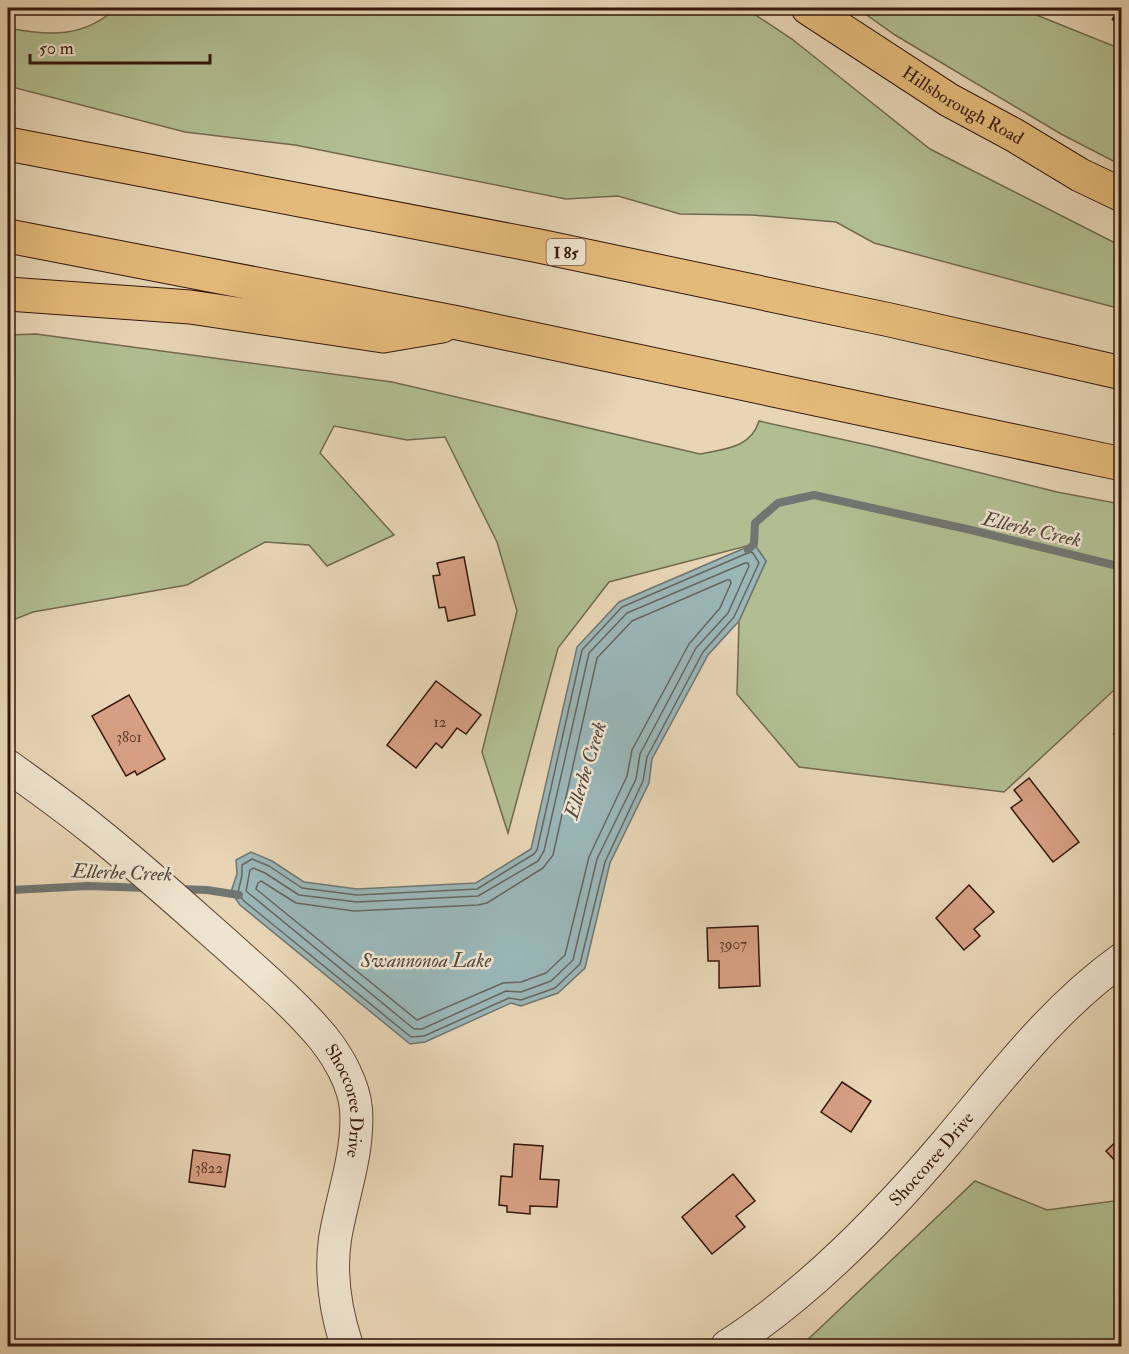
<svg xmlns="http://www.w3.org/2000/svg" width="1129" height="1354" viewBox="0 0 1129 1354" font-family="'IM FELL Double Pica',serif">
<rect width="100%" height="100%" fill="#e7d5b5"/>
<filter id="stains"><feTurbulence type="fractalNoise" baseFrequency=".00333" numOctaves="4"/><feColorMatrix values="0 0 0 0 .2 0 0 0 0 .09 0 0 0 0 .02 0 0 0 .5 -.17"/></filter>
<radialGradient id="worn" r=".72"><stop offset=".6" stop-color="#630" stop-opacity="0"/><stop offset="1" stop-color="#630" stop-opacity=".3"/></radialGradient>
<path fill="#b1be91" stroke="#726a4e" stroke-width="1.5" d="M116 8H745L792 39 930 149 1121 246V309L874 243 836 222 752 215 680 214 618 196 566 199 295 145 185 132 8 86V28C49 36 84 38 116 8Z
M857 8H1025L1034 14 1121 49V165L1061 134 895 35Z
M36 334 392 382 700 454C725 449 751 448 759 421L881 448 1057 492 1121 504V686L1113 691 1004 792 799 767 737 694 739 621 766 561 754 544 609 582 558 648 508 833 482 752 517 611 497 542 445 437 407 440 334 426 320 453 394 535 327 566 309 545 265 542 187 585 33 612 8 622V335Z
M975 1181 1047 1210 1121 1200V1346H801Z"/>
<path fill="#9ab6b7" stroke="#717672" stroke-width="1.5" d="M754 544 766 561 739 621 708 655 652 759 649 783 610 863 585 968 558 993 521 1006 511 1003 425 1042 410 1044 240 905 231 892 237 874 236 860 251 852 272 861 304 882 357 889 476 883 531 849 577 647 619 602Z"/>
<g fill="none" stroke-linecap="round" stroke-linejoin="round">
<path stroke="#676660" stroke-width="1.5" d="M750 552 753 553 759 563 734 617 703 652 647 757 643 781 605 862 580 964 555 988 521 1000 509 998 424 1036 411 1037 244 901 238 893 242 875V865L252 859 269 866 302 888 357 895 477 889 534 854 537 850 582 650 622 607Z
M745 563H748L749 566 728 613 696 648 640 754 636 779 597 859 573 960 551 981 521 992 506 991 422 1029H414L246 891 250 870 253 868 265 873 299 895 357 902 478 896 538 861 544 851 589 653 627 613Z
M727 580H730L731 583 720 608 689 644 632 750 627 776 589 857 565 955 546 973 521 982 503 983 417 1020 256 889 258 883 261 881 296 903 354 911 478 905 487 903 543 868 553 855 597 658 632 621Z"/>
<path stroke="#717672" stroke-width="8" d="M748 550 754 544 755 523 778 503 814 495 971 530 1122 567
M8 889 12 890 88 886 147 888
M180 889 207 890 239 895"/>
</g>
<path fill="#d69e83" stroke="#34170a" stroke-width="1.5" d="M464 557 475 615 448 621 445 607 439 608 433 576 440 575 437 563Z
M436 681 481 715 466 734 457 728 442 748 436 743 416 768 387 745Z
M129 695 165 759 137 775 135 771 126 776 92 716Z
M1122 731V747H1120L1114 734Z
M1029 778 1079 842 1053 862 1011 808 1022 800 1014 790Z
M969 885 994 912 974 929 980 936 964 950 936 918Z
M758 926 760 986 719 988V961H708L707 928Z
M842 1082 871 1101 851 1132 821 1112Z
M1122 1136V1168L1106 1151Z
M514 1144 543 1146 540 1179 559 1180 557 1207 530 1206V1214L507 1212V1206L499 1205 501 1176 512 1177Z
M193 1150 230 1155 225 1187 189 1182Z
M733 1174 755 1201 736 1216 745 1227 712 1254 682 1217Z"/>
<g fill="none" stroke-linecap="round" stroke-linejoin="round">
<defs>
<g id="minor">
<path id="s1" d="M8 766C37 787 67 808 95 831 140 867 183 906 226 944 260 975 295 1004 324 1039 339 1058 354 1085 356 1109 359 1154 342 1196 335 1239 330 1274 336 1313 347 1346"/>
<path id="s2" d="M727 1346C808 1294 884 1216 946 1143 1002 1077 1051 1010 1122 959"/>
</g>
<g id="major">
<path id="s3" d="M808 8 949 100 1014 135 1080 175 1122 195"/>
</g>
<path id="highway" d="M8 144 539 246 890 320 1122 373
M8 236 458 323 1122 464
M8 294 190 307 383 336 442 326"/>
</defs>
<use href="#minor" stroke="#614635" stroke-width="34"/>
<use href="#major" stroke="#34170a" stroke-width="35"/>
<use href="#highway" stroke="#34170a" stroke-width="35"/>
<use href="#minor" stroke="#efe4cf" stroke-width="32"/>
<use href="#major" stroke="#e4ba7a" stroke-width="33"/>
<use href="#highway" stroke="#e4ba7a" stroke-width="33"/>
<path stroke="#34170a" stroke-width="4.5" stroke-dasharray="10 10" stroke-linecap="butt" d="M1095 8 1122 23"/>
</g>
<g text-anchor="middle" stroke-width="5" stroke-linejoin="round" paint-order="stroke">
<g font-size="15" fill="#5c3928">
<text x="440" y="727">12</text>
<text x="129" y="742">3801</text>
<text x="733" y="949">3907</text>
<text x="209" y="1173">3822</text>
</g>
<rect fill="#efe4cf" stroke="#6c5445" stroke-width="1.5" x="546.5" y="239" width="39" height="26" rx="4.5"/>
<g font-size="16" font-weight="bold" fill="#34170a">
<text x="566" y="258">I 85</text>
</g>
<g font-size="18" fill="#34170a" stroke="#efe4cf">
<text dy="6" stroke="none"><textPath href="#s3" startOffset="183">Hillsborough Road</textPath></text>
<text dy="6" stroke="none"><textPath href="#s1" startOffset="486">Shoccoree Drive</textPath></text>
<text dy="6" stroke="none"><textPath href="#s2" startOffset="278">Shoccoree Drive</textPath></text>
</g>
<g font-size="20" font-style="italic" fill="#53473e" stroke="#efe4cf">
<text transform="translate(1032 529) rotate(13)" y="7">Ellerbe Creek</text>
<text transform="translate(585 770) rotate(-73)" y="7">Ellerbe Creek</text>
<text transform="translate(122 872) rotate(2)" y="7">Ellerbe Creek</text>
<text x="426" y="967">Swannonoa Lake</text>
</g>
</g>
<rect width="1129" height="1354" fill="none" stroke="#e7d5b5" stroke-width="30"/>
<rect x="9" y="9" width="1111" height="1336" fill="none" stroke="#34170a" stroke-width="3"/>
<rect x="15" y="15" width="1099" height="1324" fill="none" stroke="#34170a" stroke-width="1.5"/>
<path d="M30 54v9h180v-9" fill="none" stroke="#34170a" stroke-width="3"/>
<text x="39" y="54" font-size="18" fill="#34170a" stroke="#efe4cf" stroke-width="4.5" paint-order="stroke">50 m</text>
<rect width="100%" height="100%" filter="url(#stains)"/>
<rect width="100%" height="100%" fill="url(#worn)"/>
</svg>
